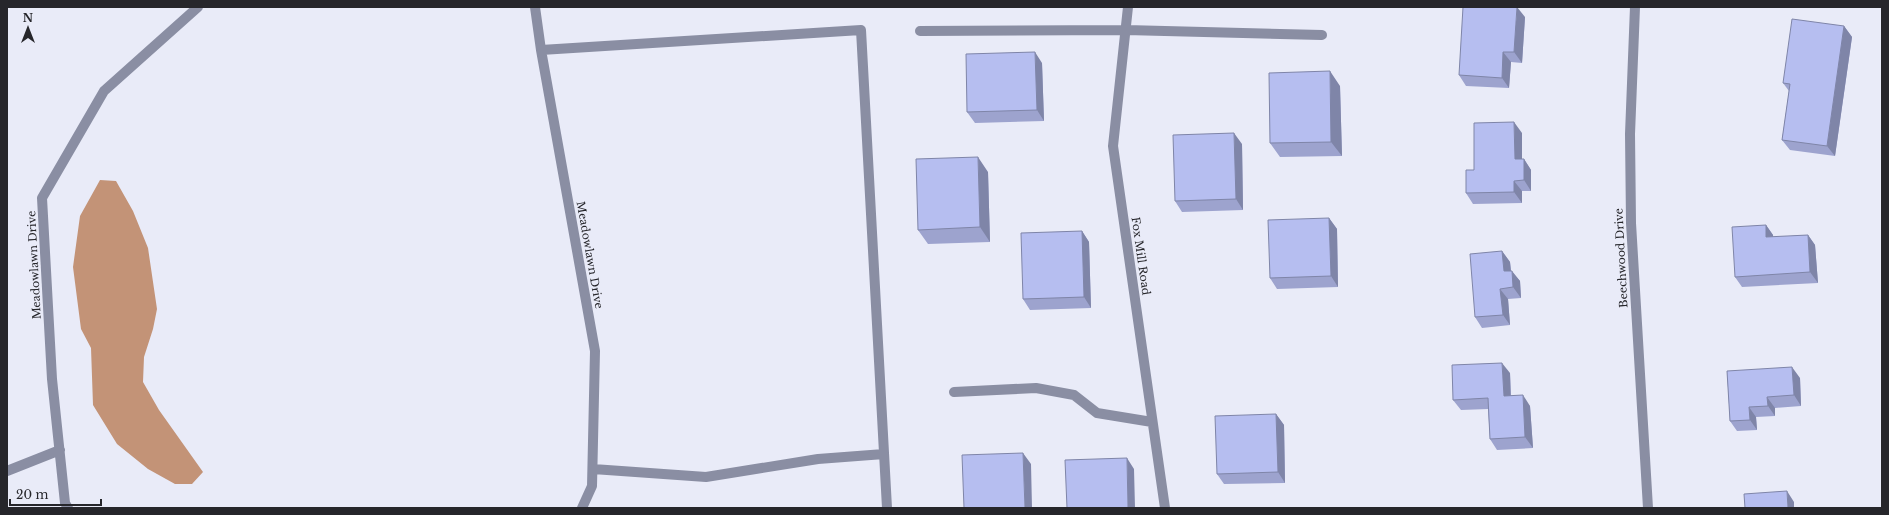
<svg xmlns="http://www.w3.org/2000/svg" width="1889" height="515" viewBox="0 0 1889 515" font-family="'Libre Baskerville',serif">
<rect width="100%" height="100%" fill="#e9ebf8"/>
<path fill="#c39377" d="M100 180 116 181 133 211 148 248 157 309 153 329 144 357 143 382 159 410 203 472 192 484H175L148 469 117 444 93 405 91 348 81 329 73 267 80 216Z"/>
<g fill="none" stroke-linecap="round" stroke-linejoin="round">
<path stroke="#8a8ea3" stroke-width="10" d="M535 7 541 50 595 351 592 486 582 508
M1128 7 1113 146 1165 508
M1635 7 1630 134 1631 223 1648 508
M920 31 1126 30 1322 35
M541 50 861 30 887 508
M954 392 1036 388 1074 395 1097 413 1152 422
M593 469 706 477 818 459 884 454
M7 471 60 450
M68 508 65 503 52 379 42 198 104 91 198 7"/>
</g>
<path fill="#9da3ce" d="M1525 17 1522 63 1511 62 1509 88 1466 86 1459 75Z
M1844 26 1852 37 1835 156 1790 150 1782 140 1789 91 1783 83Z
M1042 63 1044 121 975 123 967 112Z
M1340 86 1342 156 1280 157 1270 143Z
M1522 133V159H1524L1531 170V191H1522V203L1473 204 1466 193 1474 170Z
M1242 144 1243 210 1182 212 1175 201Z
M988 172 990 242 928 244 918 230Z
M1329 218 1337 229 1338 287 1277 289 1270 278Z
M1766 225 1773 235V237L1808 235 1815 245 1818 283 1742 287 1735 277Z
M1082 231 1089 242 1091 308 1030 310 1023 299Z
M1502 251 1510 262 1511 271 1520 281 1521 298 1508 299 1510 325 1482 328 1475 317Z
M1727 371 1800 378 1801 406 1775 408V416L1756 417 1757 430 1737 431 1730 421Z
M1510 373 1511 396 1530 406 1533 448 1497 450 1490 439 1488 409 1461 410 1453 400Z
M1276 414 1284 425 1285 483 1224 484 1217 474Z"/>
<path fill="#7f85a8" d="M1517 7 1525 17 1522 63 1514 52Z
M1844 26 1852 37 1835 156 1827 146Z
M1035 52 1042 63 1044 121 1037 110Z
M1503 52 1511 62 1509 88 1502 78Z
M1330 71 1340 86 1342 156 1331 142Z
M1514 122 1522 133V170L1515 159Z
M1234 133 1242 144 1243 210 1236 199Z
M978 157 988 172 990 242 980 227Z
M1524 159 1531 170V191L1524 180Z
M1514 181 1522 191V203L1514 192Z
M1329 218 1337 229 1338 287 1331 276Z
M1766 225 1773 235 1774 248 1766 237Z
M1082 231 1089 242 1091 308 1084 297Z
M1808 235 1815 245 1818 283 1810 272Z
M1502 251 1510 262 1512 282 1504 271Z
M1512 271 1520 281 1521 298 1513 287Z
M1500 289 1508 299 1510 325 1503 315Z
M1502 363 1510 373 1511 407 1504 396Z
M1792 367 1800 378 1801 406 1794 395Z
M1523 395 1530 406 1533 448 1525 437Z
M1767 397 1775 408V416L1768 406Z
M1749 407 1756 417 1757 430 1750 420Z
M1276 414 1284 425 1285 483 1278 472Z
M1023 453 1031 464 1032 508H1025Z
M1127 458 1134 469 1135 508H1128Z
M1787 491 1794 502V508H1788Z"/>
<path fill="#b6bef0" stroke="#7f85a8" d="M1463 7H1517L1514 52H1503L1502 78 1459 75Z
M1792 19 1844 26 1827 146 1782 140 1790 84 1783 83Z
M1035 52 1037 110 967 112 966 54Z
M1330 71 1331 142 1270 143 1269 73Z
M1514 122 1515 159H1524V180L1514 181V192L1466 193V170H1474V123Z
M1234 133 1236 199 1175 201 1173 135Z
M978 157 980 227 918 230 916 159Z
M1329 218 1331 276 1270 278 1268 220Z
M1766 225V237L1808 235 1810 272 1735 277 1732 227Z
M1082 231 1084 297 1023 299 1021 233Z
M1502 251 1504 271H1512L1513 287 1500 289 1503 315 1475 317 1470 254Z
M1502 363 1504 396 1523 395 1525 437 1490 439 1488 398 1453 400 1452 365Z
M1792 367 1794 395 1767 397 1768 406 1749 407 1750 420 1730 421 1727 371Z
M1276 414 1278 472 1217 474 1215 416Z
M1023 453 1025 508H964L962 455Z
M1127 458 1128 508H1067L1065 460Z
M1787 491 1788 508H1745L1744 494Z"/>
<g text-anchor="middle" stroke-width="4" stroke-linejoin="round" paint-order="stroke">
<g font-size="11" fill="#26262b" stroke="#e9ebf8">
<text transform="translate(590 255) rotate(80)" y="4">Meadowlawn Drive</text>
<text transform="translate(1141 256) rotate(82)" y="4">Fox Mill Road</text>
<text transform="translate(1621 258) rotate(-93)" y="4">Beechwood Drive</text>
<text transform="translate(34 265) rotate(-93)" y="4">Meadowlawn Drive</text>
</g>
</g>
<rect width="1889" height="515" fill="none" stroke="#26262b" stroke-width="16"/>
<g transform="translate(28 28)" stroke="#e9ebf8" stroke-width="3" paint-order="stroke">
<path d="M0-3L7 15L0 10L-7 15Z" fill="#26262b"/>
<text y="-6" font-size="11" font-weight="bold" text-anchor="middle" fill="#26262b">N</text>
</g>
<path d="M10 499v6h91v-6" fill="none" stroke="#26262b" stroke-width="2"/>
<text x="16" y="499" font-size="12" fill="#26262b" stroke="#e9ebf8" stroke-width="3" paint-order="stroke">20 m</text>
</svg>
